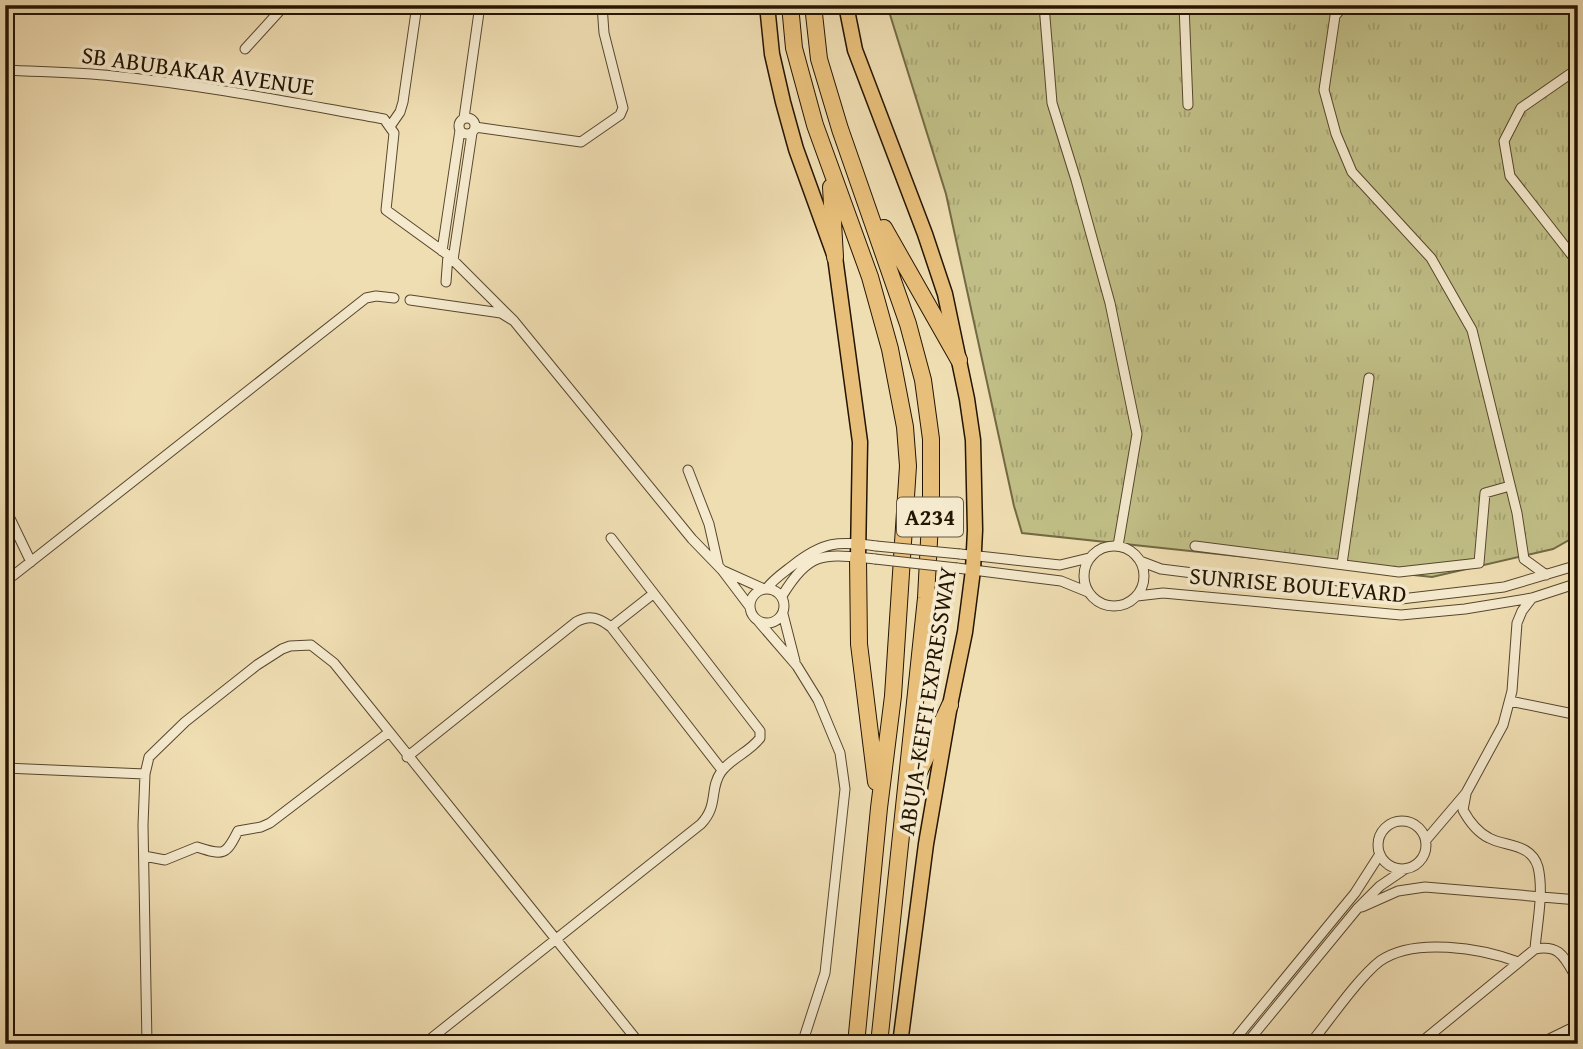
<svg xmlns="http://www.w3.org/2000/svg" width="1583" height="1049" viewBox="0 0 1583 1049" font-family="'Gentium Book Plus',serif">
<defs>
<pattern id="grass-tufts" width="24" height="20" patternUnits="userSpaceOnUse" patternTransform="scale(1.75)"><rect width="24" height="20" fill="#c1bf87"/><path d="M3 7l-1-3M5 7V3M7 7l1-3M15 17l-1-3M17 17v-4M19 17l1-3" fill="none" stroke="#a6a373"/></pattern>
</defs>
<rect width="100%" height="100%" fill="#f0deb3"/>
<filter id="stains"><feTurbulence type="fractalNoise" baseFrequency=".00286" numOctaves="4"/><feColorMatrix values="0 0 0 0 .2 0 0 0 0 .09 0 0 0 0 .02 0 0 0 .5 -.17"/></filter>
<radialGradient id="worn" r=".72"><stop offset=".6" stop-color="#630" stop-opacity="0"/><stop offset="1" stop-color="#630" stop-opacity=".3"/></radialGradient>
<path fill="url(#grass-tufts)" stroke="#726a44" stroke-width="2" d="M887 5H1578V535L1553 549 1432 577 1022 533 1014 506 946 194Z"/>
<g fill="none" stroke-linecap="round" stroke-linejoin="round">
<defs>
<path id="minor" d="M1044 5 1052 103 1076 180 1110 303 1137 434 1118 546
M1184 5 1188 105
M1344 5 1335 16 1324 90 1336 134 1352 172 1431 258 1472 330 1517 513 1524 559 1546 575
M245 49 285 5
M5 70C41 72 77 72 113 76 204 85 294 103 384 119L394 133 386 210 448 255 514 321
M1578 75 1570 74 1521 108 1504 141 1510 176 1578 263
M459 126a8 8 0 1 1 16 0a8 8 0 1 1-16 0Z
M464 118 480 5
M391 125 400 112 403 102 417 5
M475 127 581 142 620 115 623 108 604 33 602 5
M442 251 460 130
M453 260 472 133
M446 282 448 255
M410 300 501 313 514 321 692 539 722 570 750 607
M688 470 709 524 718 564
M5 508 31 562
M1084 576a30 30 0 1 1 60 0a30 30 0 1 1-60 0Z
M1195 546 1399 572 1479 563 1485 493 1510 486
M960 554 1060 565 1089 558
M1140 561 1161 569 1401 599 1504 587 1578 565
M1342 564 1369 378
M957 568 1061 581 1088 592
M724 571 764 589
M5 582 366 298 376 296 394 298
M767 588C774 579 783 573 792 566 824 541 837 541 876 546
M750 606a17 17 0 1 1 34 0a17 17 0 1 1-34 0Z
M782 596C811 549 825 554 875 559
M1137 596 1163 593 1401 615 1465 609 1532 598 1578 583
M783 614 795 661
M759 622 797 666 818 700 840 753 845 789 825 973 802 1044
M611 627 653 594
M1510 701 1578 715
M1578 751V767
M407 757 576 622C590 614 599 618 611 627L722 770
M5 768 145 774
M1466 794 1463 810C1469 821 1477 832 1489 838 1506 847 1531 843 1538 867 1544 892 1537 924 1535 949
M1378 845a24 24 0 1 1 48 0a24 24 0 1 1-48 0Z
M1426 840 1466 793 1503 725 1512 691 1517 623 1522 611 1532 598
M144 856 165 860 197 847C224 856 226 855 238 831L261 827 270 823 388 733
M1362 907 1398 891 1425 887 1578 900
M147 1044 143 825 145 774 149 757 185 722 257 665 282 649 290 646 311 645 334 663 640 1044
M424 1044 701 824C719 805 709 789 721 772 731 758 750 752 760 738V731L611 538
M1231 1044 1355 893 1380 854
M1246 1044 1357 909 1380 886 1405 869
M1310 1044C1329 1021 1358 978 1380 961 1414 937 1481 948 1518 962
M1419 1044 1535 949C1557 945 1563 954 1573 972
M1539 1044 1578 1025"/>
<path id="trunk" d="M767 5 772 54 783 102 796 149 835 257 860 442 858 558
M846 5 855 50 925 234 945 294 967 399 973 440 975 530 973 570 965 632 950 705 926 844 900 1044"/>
<path id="motorway" d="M790 5 794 48 815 125 870 277 890 349 905 427 908 466 893 696 879 808 856 1044
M813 5 819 59 840 129 908 324 923 380 931 439V503L926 598 879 1044
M831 187 835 257
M884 228 959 360
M858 558 859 644 876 782
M912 787 950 705"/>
</defs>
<use href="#minor" stroke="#57472e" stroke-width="11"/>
<use href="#trunk" stroke="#241502" stroke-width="17"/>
<use href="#motorway" stroke="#241502" stroke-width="18"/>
<use href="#minor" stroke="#f5eace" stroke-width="9"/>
<use href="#trunk" stroke="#e8bf7a" stroke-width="14"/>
<use href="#motorway" stroke="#e8bf7a" stroke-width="16"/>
<defs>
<path id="minor-bridge" d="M876 546 960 554
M875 559 957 568"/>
</defs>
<use href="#minor-bridge" stroke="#57472e" stroke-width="11" stroke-linecap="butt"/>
<use href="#minor-bridge" stroke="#f5eace" stroke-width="9"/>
</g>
<g text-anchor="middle" stroke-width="7" stroke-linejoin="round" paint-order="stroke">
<rect fill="#f5eace" stroke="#63553f" stroke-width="2" x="897" y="497.5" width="66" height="39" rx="5"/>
<g font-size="23" font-weight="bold" fill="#241502">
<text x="930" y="525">A234</text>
</g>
<g font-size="24" fill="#241502" stroke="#f5eace">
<text transform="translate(198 71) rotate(8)" y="8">SB ABUBAKAR AVENUE</text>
<text transform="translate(1298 585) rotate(5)" y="8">SUNRISE BOULEVARD</text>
<text transform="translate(927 701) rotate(-81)" y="8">ABUJA-KEFFI EXPRESSWAY</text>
</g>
</g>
<rect width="1583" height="1049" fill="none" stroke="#f0deb3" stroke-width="28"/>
<rect x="7" y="7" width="1569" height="1035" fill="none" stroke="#241502" stroke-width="3.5"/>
<rect x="14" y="14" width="1555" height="1021" fill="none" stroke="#241502" stroke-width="2"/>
<rect width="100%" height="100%" filter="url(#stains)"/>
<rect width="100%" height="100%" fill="url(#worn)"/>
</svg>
